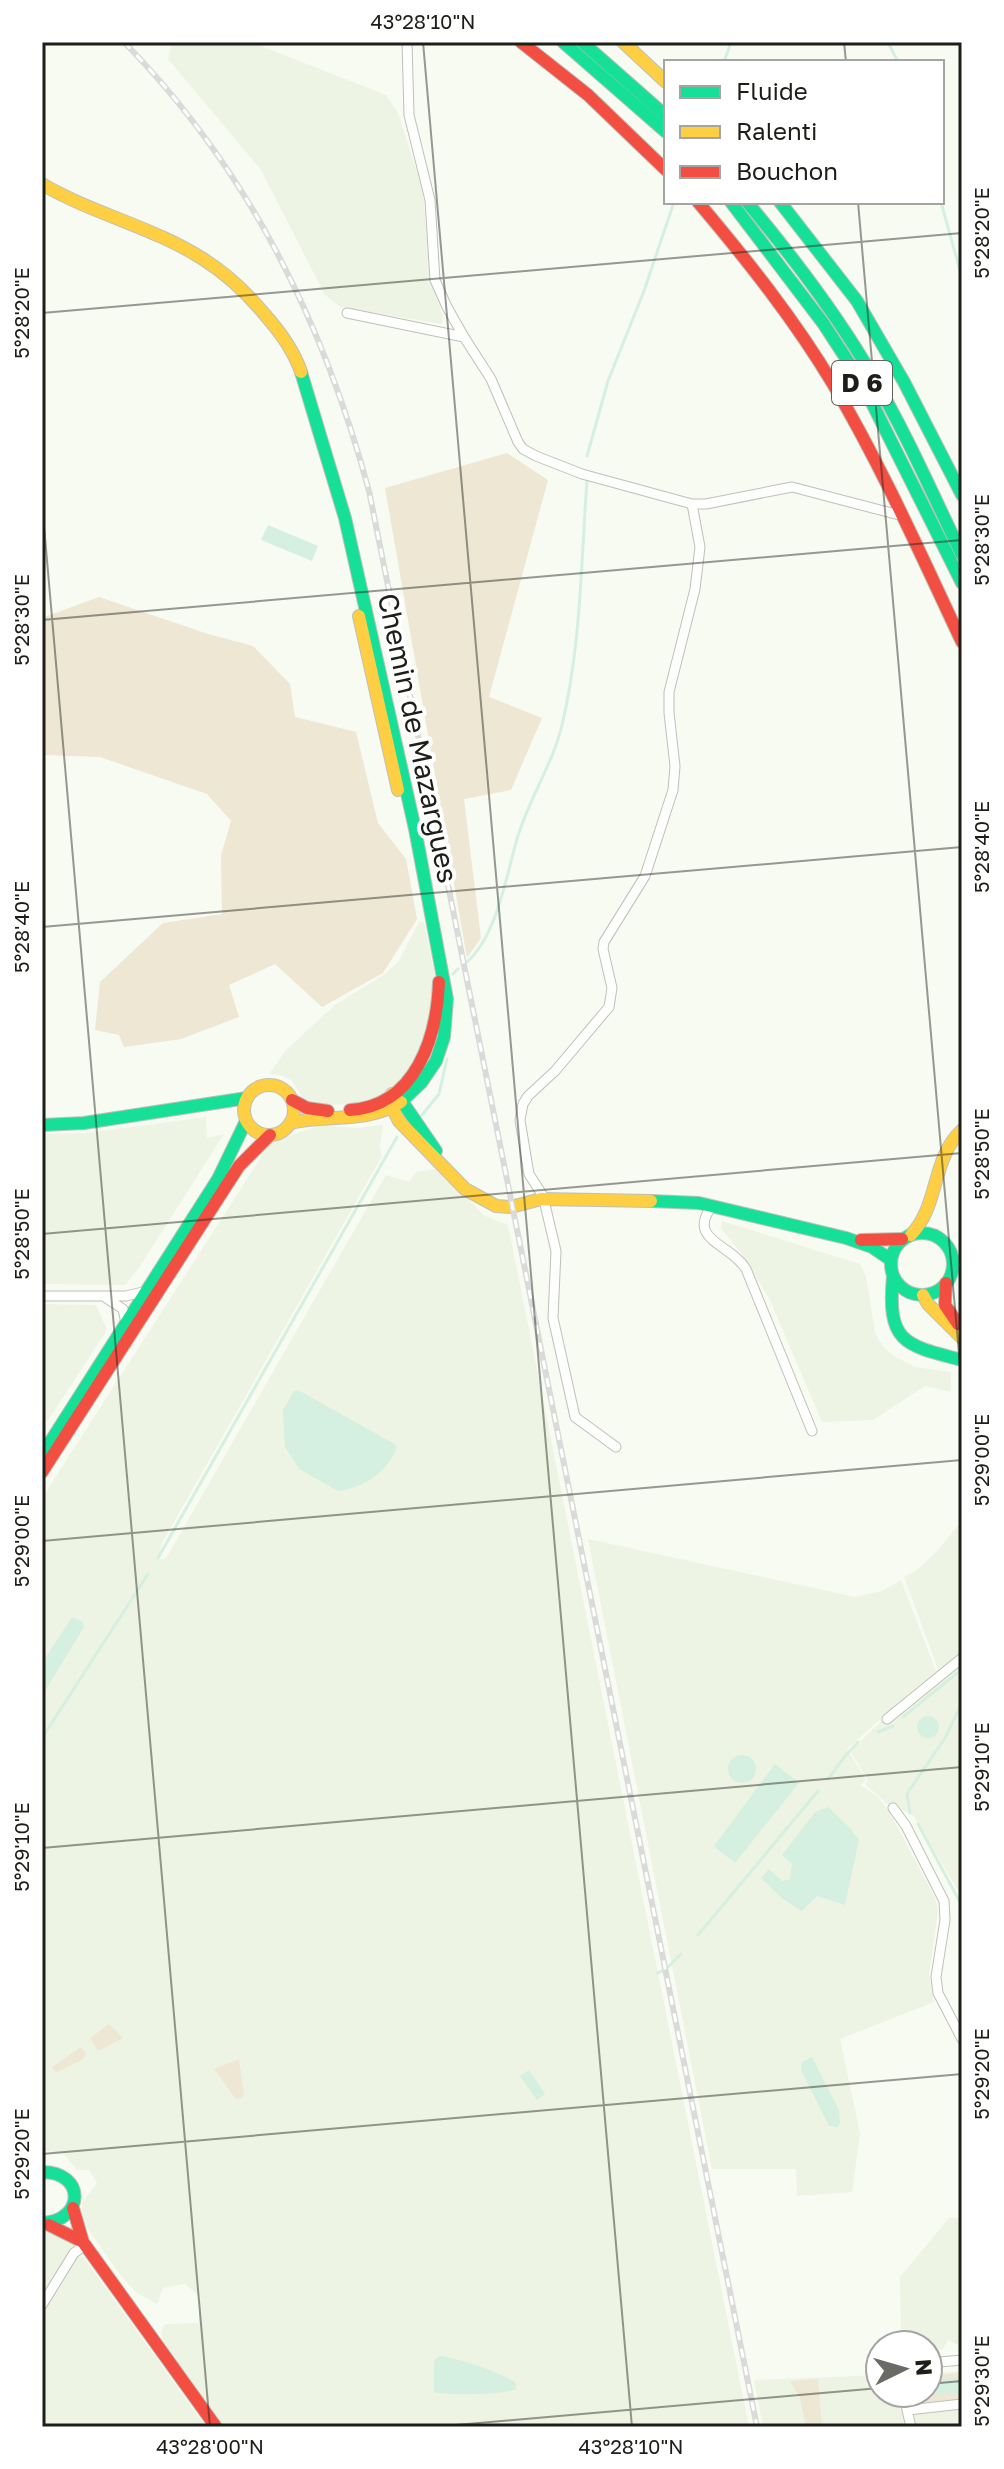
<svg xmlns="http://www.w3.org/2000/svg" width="1004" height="2469" viewBox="0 0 1004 2469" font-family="'Golos Text',sans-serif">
<rect width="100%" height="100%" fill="#f7fbf2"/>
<path fill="#eef4e3" d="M172 42H251L386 95 398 113 423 191 430 279 443 316 442 324 340 307 325 295 261 170 168 59Z
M419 922H424L435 977 430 1029 419 1060 401 1081 380 1096 355 1104 328 1105 304 1099 291 1080 281 1075 269 1074 286 1050 335 1005 385 974 398 962Z
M206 1117 207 1138 224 1134 139 1268 125 1285 42 1284V1134L86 1133Z
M321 1125 356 1128 383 1125 380 1146 382 1156 162 1543 158 1559H164L168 1555 386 1175 409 1182 416 1172 438 1169 485 1216 508 1225 749 2427H224L163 2341 161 2333 164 2325 169 2324 199 2323V2296L185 2284 163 2288 157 2304 137 2293 121 2276 82 2221V2203L97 2183 89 2170H77L64 2154 42 2150V1498L267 1148 274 1141Z
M722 1221 860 1264 866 1276 875 1333 882 1345 892 1355 915 1367 951 1372V1392L925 1386 873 1420 822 1422 769 1298 741 1253 721 1228Z
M42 1304 96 1305 107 1330 47 1422 42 1413Z
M962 1521V1897L913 1815 886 1803 865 1784 868 1780 850 1751 929 1676 847 1749 866 1780 861 1785 878 1797 890 1813 935 1898 938 1911 929 1975 934 2002 840 2039 860 2133 852 2192 797 2196 796 2169H712L588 1539 855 1597 882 1591 901 1580 936 1671 938 1669 904 1577 916 1571 937 1551Z
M949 2218H962V2347L948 2340 943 2349 928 2353V2345H901L900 2277Z
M42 2228 66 2238 74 2244 206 2427H42Z
M962 2371V2427H763L754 2380 880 2375V2393H928V2374Z"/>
<path fill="#ede7d4" d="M507 453 548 480 489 697 542 718 511 790 464 799 481 938 467 958 385 488Z
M99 597 208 634 253 646 290 684 295 717 356 732 378 823 406 859 417 919 383 973 322 1007 275 964 229 985 239 1017 181 1039 124 1047 119 1035 95 1030 100 982 163 923 222 914 221 855 231 821 207 794 100 757 42 755V618Z
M109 2024 123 2038 98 2051 90 2038Z
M81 2047 86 2053 83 2059 56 2073 52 2067Z
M239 2059 244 2095 240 2099 235 2098 214 2069Z
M962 2373V2401L927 2404 917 2403 909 2393H928V2376Z
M818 2379 822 2427H806L800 2398 790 2381Z"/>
<path fill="#d5f0e0" d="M268 525 318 546 312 561 261 540Z
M298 1390 393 1443 397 1447C388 1472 363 1488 338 1491L299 1469 285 1447 283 1410 294 1391Z
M72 1617 83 1622 84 1627 42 1696V1663Z
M917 1727a11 11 0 1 1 22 0a11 11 0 1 1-22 0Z
M728 1769a14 14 0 1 1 28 0a14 14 0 1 1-28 0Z
M775 1764 799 1783 735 1863 714 1846Z
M828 1807 851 1829 859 1840 845 1905 817 1896 802 1911 784 1900 761 1878 769 1869 782 1881 790 1879 792 1864 782 1855 815 1812Z
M812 2057 839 2110 840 2123 837 2127 829 2126 801 2070 802 2062Z
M529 2070 545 2094 537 2100 520 2076Z
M439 2356C462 2359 497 2371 516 2383V2389C506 2395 446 2396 434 2392V2361Z
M962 2378V2393L929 2395 928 2380Z"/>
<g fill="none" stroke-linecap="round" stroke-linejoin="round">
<path stroke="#d5f0e0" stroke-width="3" d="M888 42 898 62
M724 62 731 42
M941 202 962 278
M587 456 608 381 644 291 674 202
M467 962C497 935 506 877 517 839 528 801 554 761 562 725 581 646 581 562 587 481
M453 974 458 969
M422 1115 439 1094 447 1059
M158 1558 397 1137
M903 1717 962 1669
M878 1732 893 1726
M42 1738 148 1574
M828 1779 845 1756 858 1742
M910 1813 907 1794 945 1738 962 1703
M918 1824 962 1906
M698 1935 818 1791
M668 1967 681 1954
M657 1973 662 1971"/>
<defs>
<path id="street" d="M407 42 409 115 430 200 435 280 447 307 464 337
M347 313 464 337 491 379 518 442 523 449 536 456 582 474 692 504H706L792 487 903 516
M712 1206C686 1240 731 1244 746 1269L812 1431
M42 1296H126L147 1291
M106 1298 123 1309 126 1323
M616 1447 575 1417 553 1318 556 1251 543 1196 529 1174 520 1120 523 1104 528 1096 555 1071 609 1007 612 988 603 949 604 942 645 876 673 790 675 766 669 713V692L695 589 700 547 692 504
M887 1719 962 1658
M893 1808 906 1826 944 1901 945 1920 936 1977 938 1993 962 2039
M42 2305 74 2253 85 2245
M928 2363 962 2360
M903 2393 911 2427
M908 2410 962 2404"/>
<path id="fast" d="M563 42 666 132
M582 42 666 116
M731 202 823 323 862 383 962 583
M747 202C793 257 836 313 872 375 906 433 933 495 962 555
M780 202 857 301 904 382 962 495
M301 372 345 518 415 829 447 999 444 1037 436 1061 421 1083 401 1102
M399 1097 436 1151
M42 1125 84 1123 247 1098
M651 1201 699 1203 846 1238 872 1247 891 1260
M891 1264a31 31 0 1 1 62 0a31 31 0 1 1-62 0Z
M893 1276C887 1342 903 1345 962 1360
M42 1455 218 1179 246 1121
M42 2172C86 2172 85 2221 42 2223"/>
<path id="slow" d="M623 42 666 82
M42 184C93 214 153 227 203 259 227 274 248 294 266 316 281 333 294 351 301 372
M359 616 398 790
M244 1110a25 25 0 1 1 50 0a25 25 0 1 1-50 0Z
M392 1094V1107L399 1121 465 1189 496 1206 511 1207 541 1199 651 1201
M290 1123C328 1114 366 1124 401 1102
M911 1235C940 1204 931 1159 962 1130
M923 1295 928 1304 962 1338"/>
<path id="jam" d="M521 42 588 95 666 170
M698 202C747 260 794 319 833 384 882 467 921 555 962 642
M292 1100 307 1108 328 1111
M350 1110C416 1106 437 1037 439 982
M861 1240 902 1239
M946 1283 945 1305 958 1324
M42 1472 239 1166 270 1135
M73 2208 83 2242 216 2427
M49 2225 83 2242"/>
</defs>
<use href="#street" stroke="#bec1ba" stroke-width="11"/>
<use href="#fast" stroke="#bec1ba" stroke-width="14"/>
<use href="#slow" stroke="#bec1ba" stroke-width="14"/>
<use href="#jam" stroke="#bec1ba" stroke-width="14"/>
<use href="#street" stroke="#fefefd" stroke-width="9"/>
<use href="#fast" stroke="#16e098" stroke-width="12"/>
<use href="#slow" stroke="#ffcf43" stroke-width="12"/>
<use href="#jam" stroke="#f24e42" stroke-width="12"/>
<defs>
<path id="rail" d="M124 42C248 169 323 321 369 491L757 2427"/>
</defs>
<use href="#rail" stroke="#dadbd8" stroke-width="6"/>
<use href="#rail" stroke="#fff" stroke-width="3" stroke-dasharray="9" stroke-linecap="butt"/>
</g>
<path fill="none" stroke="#1c1e18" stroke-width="2" stroke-opacity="0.45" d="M423 42 632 2427M844 42 846 62M858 202 962 1388M42 313 962 233M42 503 210 2427M42 620 962 540M42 927 962 847M42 1234 962 1153M42 1541 962 1460M42 1848 962 1767M42 2154 962 2074M928 2384 962 2381M433 2427 880 2388"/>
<g text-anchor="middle" stroke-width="8" stroke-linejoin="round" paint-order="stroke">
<rect fill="#fff" stroke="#60625d" stroke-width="2" x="832" y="361" width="60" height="44" rx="6"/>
<g font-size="26" font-weight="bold" fill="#1c1e18">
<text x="862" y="392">D 6</text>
</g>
<g font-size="28" fill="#1c1e18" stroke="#fff">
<text transform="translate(418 738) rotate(78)" y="10">Chemin de Mazargues</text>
</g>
</g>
<rect width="1004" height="2469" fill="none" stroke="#ffffff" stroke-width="88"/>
<rect x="664" y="60" width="280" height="144" fill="#ffffff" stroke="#a4a5a3" stroke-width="2"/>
<rect x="680" y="86" width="40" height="12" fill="#16e098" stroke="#a4a5a3" stroke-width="2"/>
<text x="736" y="100" font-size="24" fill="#1c1e18">Fluide</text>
<rect x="680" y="126" width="40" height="12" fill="#ffcf43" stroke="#a4a5a3" stroke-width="2"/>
<text x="736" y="140" font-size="24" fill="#1c1e18">Ralenti</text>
<rect x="680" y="166" width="40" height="12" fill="#f24e42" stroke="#a4a5a3" stroke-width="2"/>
<text x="736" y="180" font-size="24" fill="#1c1e18">Bouchon</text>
<g transform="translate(904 2369) rotate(85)"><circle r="38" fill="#ffffff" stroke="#a4a5a3" stroke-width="2"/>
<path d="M0-6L14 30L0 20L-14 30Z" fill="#696b64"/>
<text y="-12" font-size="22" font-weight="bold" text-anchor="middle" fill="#1c1e18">N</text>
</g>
<rect x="44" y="44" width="916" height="2381" fill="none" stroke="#1c1e18" stroke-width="3"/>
<g font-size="20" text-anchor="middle" fill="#1c1e18">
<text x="423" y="29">43°28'10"N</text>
<text transform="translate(982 233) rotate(-90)" y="7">5°28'20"E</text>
<text transform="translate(22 313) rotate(-90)" y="7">5°28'20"E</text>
<text transform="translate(982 540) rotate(-90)" y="7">5°28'30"E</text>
<text transform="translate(22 620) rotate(-90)" y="7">5°28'30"E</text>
<text transform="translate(982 847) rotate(-90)" y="7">5°28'40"E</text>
<text transform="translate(22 927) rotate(-90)" y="7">5°28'40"E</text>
<text transform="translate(982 1154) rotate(-90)" y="7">5°28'50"E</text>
<text transform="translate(22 1234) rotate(-90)" y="7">5°28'50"E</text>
<text transform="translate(982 1460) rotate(-90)" y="7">5°29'00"E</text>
<text transform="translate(22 1541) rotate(-90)" y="7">5°29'00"E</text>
<text transform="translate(982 1767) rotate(-90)" y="7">5°29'10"E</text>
<text transform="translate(22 1847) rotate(-90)" y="7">5°29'10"E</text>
<text transform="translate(982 2074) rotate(-90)" y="7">5°29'20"E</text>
<text transform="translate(22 2154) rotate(-90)" y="7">5°29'20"E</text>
<text transform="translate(982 2381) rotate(-90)" y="7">5°29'30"E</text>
<text x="210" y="2454">43°28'00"N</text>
<text x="631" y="2454">43°28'10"N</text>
</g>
</svg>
